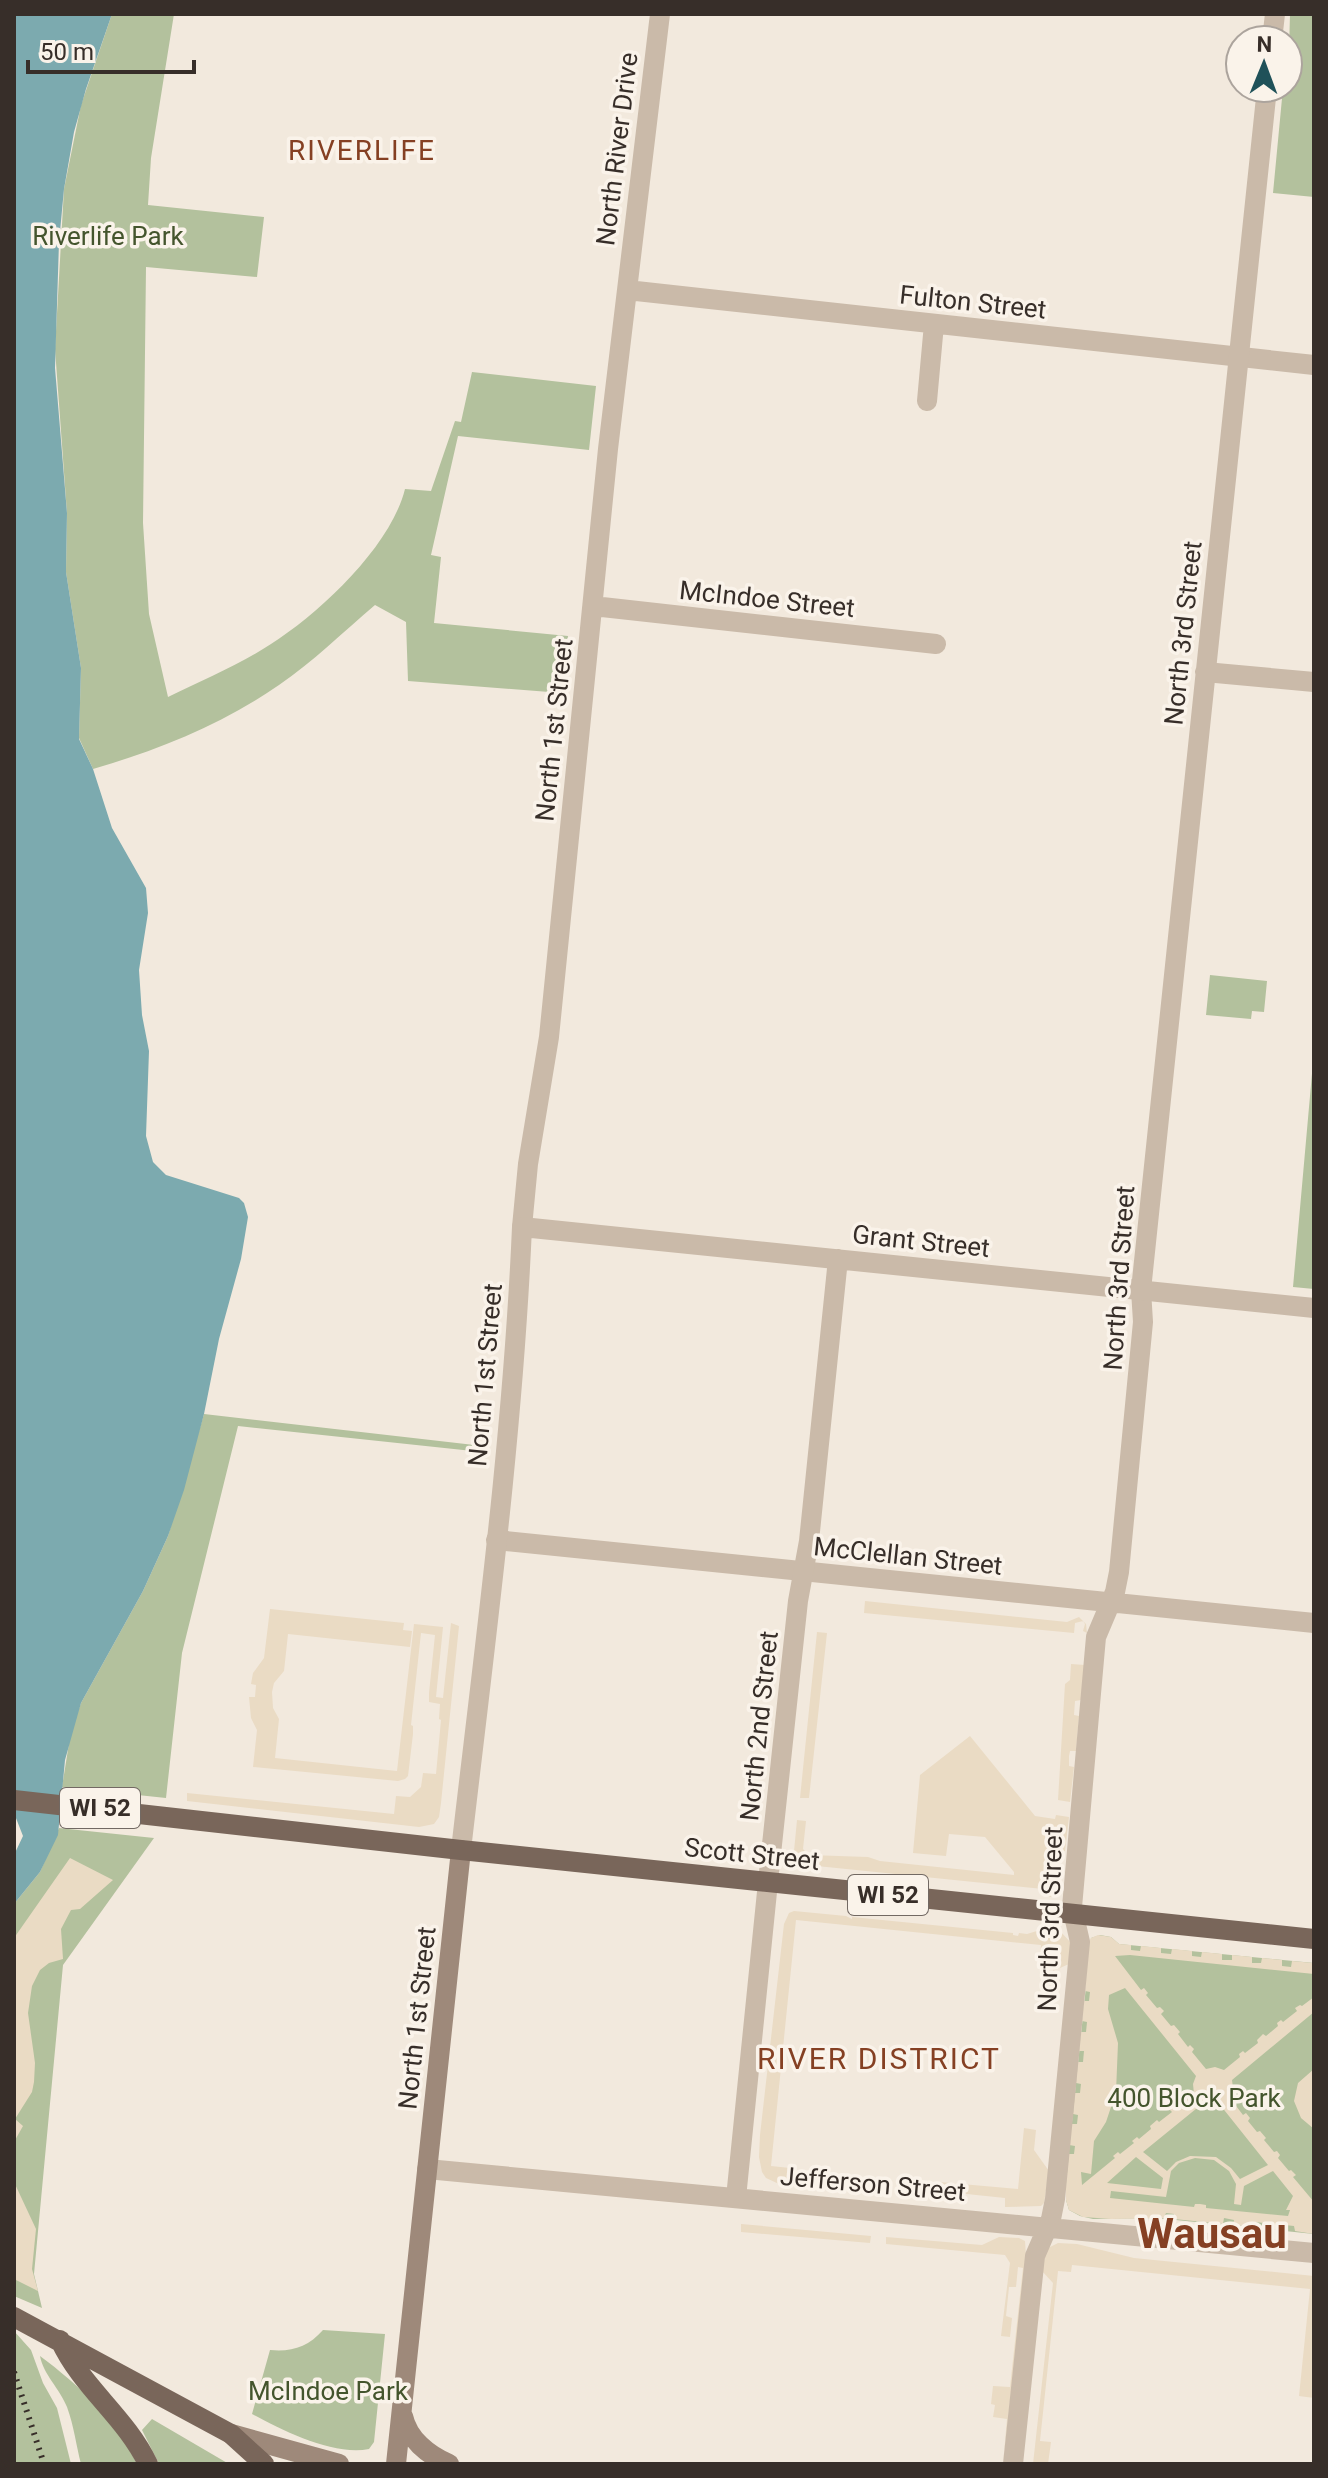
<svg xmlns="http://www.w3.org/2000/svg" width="1328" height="2478" viewBox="0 0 1328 2478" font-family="Roboto,sans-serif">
<rect width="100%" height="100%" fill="#f2e9dd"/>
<path fill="#b3c19d" d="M112 14H174L151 158 148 205 264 217 257 277 146 267 143 523 149 614 168 697C202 680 239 665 271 644 320 613 391 546 405 489L431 491 455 421 461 422 472 372 596 386 589 450 458 436 431 555 441 557 434 623 568 636 562 693 408 681 406 622 375 605C343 632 313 662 279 685 223 724 159 750 93 769L79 738 81 668 66 572 67 513 55 349 64 189 81 105Z
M1290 14H1314V197L1273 193 1283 88H1288Z
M1210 975 1267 981 1264 1012 1252 1011 1251 1019 1206 1015Z
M1314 1051V1289L1293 1287Z
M204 1414 483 1446 482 1452 238 1426 182 1653 166 1798 62 1787 71 1731 81 1703 143 1591 168 1536Z
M59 1828 154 1838 63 1965 34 2274 42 2308 14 2296V1904L40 1872Z
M1100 1935 1111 1937 1119 1944 1314 1963V2234L1156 2218 1093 2219 1080 2216 1069 2210 1066 2200 1067 2170 1091 1938Z
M323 2330 385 2334 374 2442 369 2449C334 2456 283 2431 252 2414L270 2350C292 2352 308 2347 323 2330Z
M14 2331 31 2350 43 2383 57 2408 71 2464H14Z
M40 2356C79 2385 115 2419 137 2464H81C76 2445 74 2426 67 2407 60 2389 43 2374 40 2356Z
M152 2419 229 2464H159L142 2430Z"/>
<path fill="#eadbc4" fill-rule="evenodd" d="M865 1601 1067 1622 1079 1617 1086 1624 1087 1633 1083 1631 1085 1624 1083 1621 1075 1623 1074 1633 864 1613Z
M270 1609 404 1623 403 1630 412 1631 410 1647 288 1634 284 1671 274 1683 272 1692 273 1708 279 1719 275 1758 397 1771 414 1624 443 1627 436 1697 443 1698 451 1623 459 1626 441 1803 439 1817 434 1824 419 1827 187 1801V1793L394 1814 396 1796 410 1797 421 1787 423 1773 436 1774 441 1720 439 1719 440 1704 429 1702V1693L435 1635 421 1633 411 1725 413 1726V1734L408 1776 405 1779 398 1781 253 1767 257 1730 251 1718 249 1697H255L256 1685 251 1684 253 1673 264 1658Z
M817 1632 827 1633 809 1798H800Z
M1071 1664 1085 1665 1081 1700 1075 1701 1074 1715 1079 1716 1076 1751H1070L1069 1756V1766L1074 1767 1070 1802 1058 1800 1065 1684 1070 1680Z
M970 1736 1035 1816 1055 1819 1056 1815 1069 1817 1065 1851H1053L1049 1891 1055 1892 1057 1896 1049 1897 1043 1889 807 1865 799 1861 794 1851 797 1820 806 1821 803 1849 809 1855 868 1857 880 1861 1014 1875V1872L985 1837 949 1834 946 1856 913 1853 920 1775Z
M70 1858 113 1880 80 1909 71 1910 61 1929 63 1959 49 1963 40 1970 32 1986 28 2013 35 2063 34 2082 32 2092 15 2119 23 2126 14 2142V1938Z
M794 1911 846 1916 852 1919V1917L1013 1933V1935L1018 1936 1019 1933 1027 1934 1050 1927 1060 1931 1072 1944 1069 1964 1053 1971V1961L1040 1960 1041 1945 796 1920 771 2166 790 2168 787 2186 779 2184 766 2178 762 2172 759 2157 760 2135 784 1924 789 1913Z
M1098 1935 1111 1937 1119 1944 1131 1945V1950L1140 1951 1141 1946 1161 1948V1953L1171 1954 1172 1949 1192 1951V1956L1201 1957 1202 1952 1222 1954V1960H1232V1955L1252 1957V1963H1261L1262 1958 1282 1960V1966L1291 1967 1292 1961 1313 1963 1314 1974 1130 1955 1115 1956 1141 1990 1144 1988 1148 1993 1146 1995 1157 2008 1160 2007 1164 2011 1161 2014 1171 2026 1174 2025 1180 2032 1178 2034 1188 2047 1190 2045 1194 2049 1192 2052 1206 2069 1215 2067 1224 2070 1240 2057 1239 2054 1243 2051 1245 2053 1258 2043 1257 2040 1263 2034 1266 2036 1278 2026 1277 2023 1281 2020 1283 2022 1297 2011 1295 2008 1300 2005 1302 2006 1314 1997V2012L1232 2080 1233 2088 1230 2098 1243 2115 1246 2113 1250 2118 1248 2121 1257 2132 1260 2131 1266 2138 1264 2140 1274 2152 1277 2151 1280 2155 1278 2158 1289 2171 1291 2170 1296 2175 1293 2177 1314 2202V2234L1295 2231 1294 2226 1285 2225 1284 2231 1264 2228V2223L1255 2222V2227L1233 2225 1234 2220 1224 2218 1223 2224 1174 2219V2214L1166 2213 1164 2218 1111 2219 1083 2217 1069 2210 1066 2200V2183L1069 2154H1074L1075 2146 1069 2145 1071 2124H1077L1078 2115 1073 2114 1075 2093H1080L1081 2084 1076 2083 1078 2062H1083L1084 2051H1079L1081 2032H1086L1087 2022 1082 2021 1084 2001H1089L1090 1992 1085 1991 1089 1942 1091 1938ZM1125 1988 1196 2076 1193 2084 1194 2094 1177 2108 1175 2106 1170 2110 1172 2112 1159 2122 1157 2120 1150 2126 1151 2129 1139 2139 1137 2137 1132 2141 1134 2143 1120 2154 1118 2152 1113 2156 1115 2158 1082 2185 1081 2172 1091 2174 1094 2141 1106 2122 1116 2092 1118 2043 1108 2009 1109 1995ZM1202 2104 1210 2107 1221 2106 1268 2165 1240 2179 1231 2168 1216 2157 1190 2156 1176 2162 1167 2171 1143 2152ZM1136 2157 1163 2178 1161 2189 1107 2183ZM1195 2158 1214 2160 1229 2171 1236 2184 1234 2204 1241 2205 1244 2186 1273 2171 1293 2196 1286 2210H1290L1288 2216 1206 2208V2205L1200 2204H1195L1194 2207 1110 2198 1111 2191 1166 2197 1171 2171 1179 2163Z
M1314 2069V2129L1301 2118 1294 2101 1298 2083Z
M1024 2128 1036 2130 1034 2150 1049 2171 1044 2203 1041 2206 1005 2207V2198L938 2191 939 2182 1018 2189Z
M14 2182 36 2229 32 2269 38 2291 14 2279Z
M741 2224 871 2236 870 2243 741 2232Z
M886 2237 982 2245 999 2237 1019 2238 1025 2241 1026 2256 1003 2464 1007 2419 993 2417 995 2405 991 2404 993 2386 1010 2387 1023 2268 1018 2267 1016 2287H1009L1006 2316 1012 2318 1010 2337 1001 2336 1010 2263 1005 2255 886 2244Z
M1058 2243 1077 2244 1134 2258 1314 2276V2398L1299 2396 1310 2289 1072 2265 1071 2272 1058 2271 1040 2441 1051 2442 1048 2464H1033L1053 2283 1042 2271 1046 2249Z"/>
<path fill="#7caaaf" d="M14 14H112L86 89 74 132 64 189 59 242 55 368 67 513 66 572 81 668 79 739 93 769 112 828 146 888 148 913 139 970 142 1015 149 1051 146 1136 153 1162 166 1175 239 1198 244 1203 248 1217 241 1259 219 1339 204 1414 184 1490 168 1536 143 1591 81 1703 65 1760 58 1835 40 1872 14 1904V1855L23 1836 14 1813Z"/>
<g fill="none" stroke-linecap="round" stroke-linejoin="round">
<path stroke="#cabaa9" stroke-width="20" d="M627 290 1314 365
M927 401 934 324
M593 606 936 644
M522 1227 528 1164 549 1037 608 449 660 14
M496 1540 1314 1623
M427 2169 1314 2253
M736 2198 768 1882
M1013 2464 1035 2256 1051 2219 1055 2199 1080 1942 1072 1907 1096 1637 1115 1592 1119 1572 1143 1322 1141 1290"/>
<path stroke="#cabaa9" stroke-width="20" d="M1272 40 1275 14
M1205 672 1314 682
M1141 1290 1267 88
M461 1850C485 1643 513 1436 522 1227L1314 1308
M768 1882 798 1601 809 1541 838 1259"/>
<path stroke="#9e897a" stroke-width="20" d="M403 2416C408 2439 428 2455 449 2464
M231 2434 339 2464
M396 2464 461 1850"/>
<path stroke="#79665a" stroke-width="20" d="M14 1800 461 1850 1314 1939
M14 2317 231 2434 264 2464
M60 2340C82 2388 125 2416 148 2464"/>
<path stroke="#372e29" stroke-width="6" stroke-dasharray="2 6" stroke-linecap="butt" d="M14 2372 44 2464"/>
</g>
<g text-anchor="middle" stroke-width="7" stroke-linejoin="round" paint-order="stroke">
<g fill="#faf3ea" stroke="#726963" stroke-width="2">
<rect x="60" y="1788" width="80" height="40" rx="6"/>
<rect x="848" y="1875" width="80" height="40" rx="6"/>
</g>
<g font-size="24" font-weight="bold" fill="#372e29">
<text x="100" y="1816">WI 52</text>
<text x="888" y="1903">WI 52</text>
</g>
<g font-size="26" fill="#372e29" stroke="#faf3ea">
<text transform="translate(617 149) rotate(-83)" y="9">North River Drive</text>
<text transform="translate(973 302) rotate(6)" y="9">Fulton Street</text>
<text transform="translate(767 599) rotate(6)" y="9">McIndoe Street</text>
<text transform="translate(1183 633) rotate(-84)" y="9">North 3rd Street</text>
<text transform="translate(554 730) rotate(-84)" y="9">North 1st Street</text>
<text transform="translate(921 1241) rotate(6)" y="9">Grant Street</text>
<text transform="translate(1119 1278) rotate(-86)" y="9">North 3rd Street</text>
<text transform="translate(485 1375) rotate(-85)" y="9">North 1st Street</text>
<text transform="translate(908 1556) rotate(6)" y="9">McClellan Street</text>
<text transform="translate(759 1726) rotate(-84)" y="9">North 2nd Street</text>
<text transform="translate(752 1854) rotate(6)" y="9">Scott Street</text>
<text transform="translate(1050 1919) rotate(-88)" y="9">North 3rd Street</text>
<text transform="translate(417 2018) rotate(-84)" y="9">North 1st Street</text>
<text transform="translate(873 2184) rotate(5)" y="9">Jefferson Street</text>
</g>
<g font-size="26" fill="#44552d" stroke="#faf3ea">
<text x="108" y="245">Riverlife Park</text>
<text x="1194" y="2107">400 Block Park</text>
<text x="328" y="2400">McIndoe Park</text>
</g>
<g font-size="28" letter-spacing="2" fill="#854023" stroke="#faf3ea">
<text x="362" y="160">RIVERLIFE</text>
</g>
<g font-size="30" letter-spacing="2" fill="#854023" stroke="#faf3ea">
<text x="879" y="2069">RIVER DISTRICT</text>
</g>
<g font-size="42" font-weight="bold" fill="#854023" stroke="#faf3ea">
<text x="1212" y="2248">Wausau</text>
</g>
</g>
<rect width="1328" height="2478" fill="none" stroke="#372e29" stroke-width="32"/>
<g transform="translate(1264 64) rotate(1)"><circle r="38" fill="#faf3ea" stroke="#aca49d" stroke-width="2"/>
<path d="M0-6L14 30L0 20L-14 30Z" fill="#1f5159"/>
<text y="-12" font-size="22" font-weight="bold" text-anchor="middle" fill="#372e29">N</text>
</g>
<path d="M28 60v12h166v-12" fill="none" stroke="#372e29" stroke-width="4"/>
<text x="40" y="60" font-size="24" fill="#372e29" stroke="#faf3ea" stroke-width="6" paint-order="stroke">50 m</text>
</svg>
